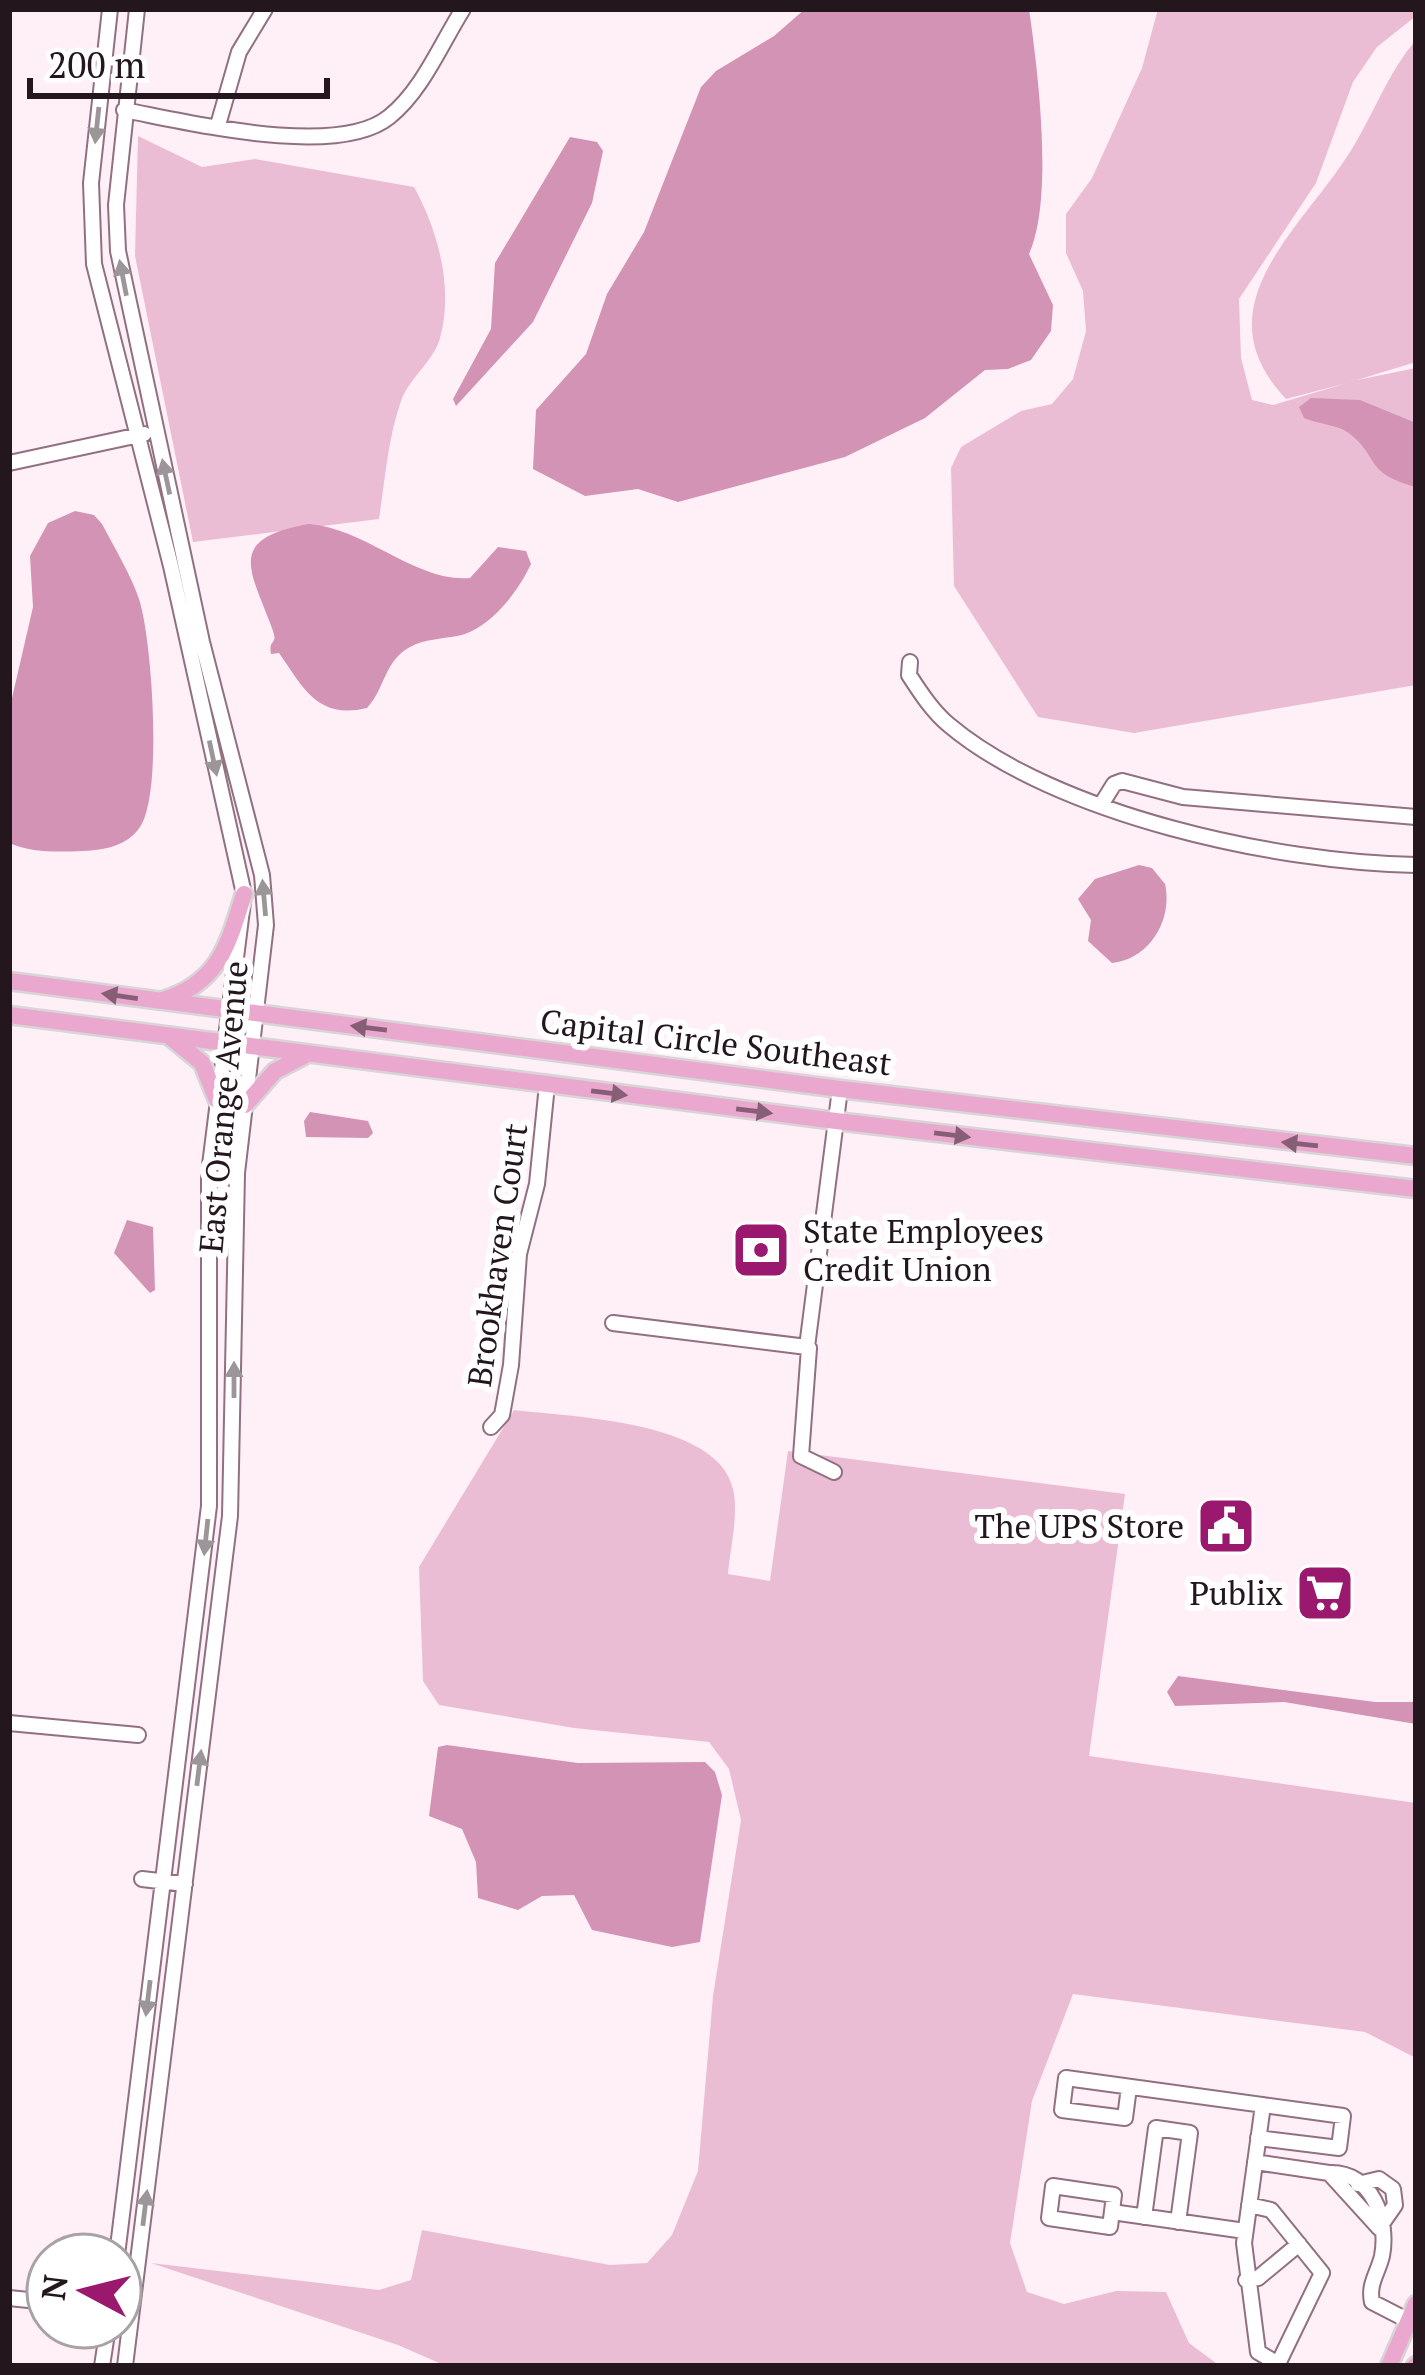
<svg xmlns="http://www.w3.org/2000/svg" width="1425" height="2375" viewBox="0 0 1425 2375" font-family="'PT Serif',serif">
<rect width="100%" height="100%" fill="#ffeff7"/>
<path fill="#ebbdd4" d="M1158 9H1416V16L1377 47 1353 82 1316 183 1239 299 1241 358 1252 400 1273 405 1347 383 1286 399C1199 307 1300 231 1350 152 1373 116 1388 72 1416 40V362L1357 380 1416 368V685L1134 733 1038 717 954 586 951 468 961 447 1021 411 1052 404 1073 379 1086 331 1083 291 1066 253V214L1092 178 1142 68Z
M138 136 202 167 255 159 414 187C438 230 454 289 440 338 434 361 409 378 401 401 388 438 385 480 379 519L193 542 135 256Z
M514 1410C570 1417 718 1420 733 1489 739 1514 730 1549 728 1574L770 1581 788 1451 1125 1494 1089 1756 1416 1803V2058L1365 2032 1073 1994 1032 2101 1010 2243 1027 2292 1064 2304 1116 2291 1166 2292 1189 2343 1220 2366H446L398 2345 151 2263 379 2290 411 2280 422 2230 610 2265 647 2263 672 2235 698 2171 713 1996 741 1820 729 1769 709 1742 574 1728 439 1705 423 1681 419 1567Z"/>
<path fill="#d393b4" d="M805 9H1029C1038 71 1054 199 1029 254L1053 305 1051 331 1031 360 1008 369 985 370 925 418 845 457 678 502 638 489 585 496 533 469 536 410 586 354 607 294 644 232 701 87 716 71 774 36Z
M570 137 597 142 603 151 592 203 533 322 456 406 453 399 491 329 495 263Z
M1311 398 1360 400 1416 423V487C1364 473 1380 458 1350 434 1338 424 1320 425 1304 418L1299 407Z
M75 511 94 515 102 524C115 549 130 573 139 599 152 638 163 794 140 827 127 846 105 850 83 851 58 852 32 853 9 843V711L33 607 30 556 48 523Z
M309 524C365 528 417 583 470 578L498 547 526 551 531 564C518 592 489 630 457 636 441 639 425 639 410 647 384 661 385 689 367 708 317 720 303 687 279 653L271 654C268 638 278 646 273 631 251 570 224 539 309 524Z
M1139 865 1152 868 1165 884C1173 919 1150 959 1112 963L1088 941 1091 920 1078 899 1095 879Z
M310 1112 368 1121 373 1133 368 1138 306 1137 304 1121Z
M127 1220 153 1227 155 1290 150 1293 114 1253Z
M1178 1676 1375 1702H1416V1724L1284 1702 1175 1706 1167 1692Z
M447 1745 578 1763 705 1762 715 1772 722 1795 700 1942 672 1947 592 1930 574 1895 542 1896 518 1910 478 1898 476 1862 462 1829 429 1816 438 1747Z"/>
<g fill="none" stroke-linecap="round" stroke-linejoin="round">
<defs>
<path id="minor" d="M110 9 91 183 94 264 171 566 244 894 209 1173V1506L117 2255
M124 110C188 122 337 159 389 117 422 91 441 44 463 9
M218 125 239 52 265 9
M9 463 144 434
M910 662 909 675C920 692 933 712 949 725 1056 815 1278 863 1416 865
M1101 805 1114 784 1122 781 1183 797 1416 817
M613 1323 807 1347 840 1089
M809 1348 801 1456 834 1472
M491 1427 502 1415 511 1365 519 1254 537 1184 547 1085
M9 1723 138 1735
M142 1879 185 1884
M1129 2087 1125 2118 1062 2110 1066 2078 1343 2116 1339 2148 1258 2138
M1263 2105 1244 2243 1258 2352 1278 2364
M1255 2162 1329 2173
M1358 2184 1379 2179 1393 2189 1395 2205 1379 2228
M1053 2186 1114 2195 1110 2227 1049 2218Z
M1249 2205 1271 2210 1322 2273 1277 2366
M1112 2212 1245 2231
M1144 2217 1156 2128 1190 2133 1178 2222
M1379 2228 1329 2173C1372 2171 1389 2220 1382 2256 1378 2273 1368 2284 1372 2302L1409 2321
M1246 2280 1258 2278 1299 2244
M9 2298 48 2302
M102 2366 108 2327
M125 2366 230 1516 237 1173 266 925 262 875 202 642 118 251 116 205 137 9"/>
<path id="major" d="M9 981 840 1089 1416 1156
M163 1000C219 983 228 945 244 894
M9 1015 836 1121 1416 1189
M169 1036 202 1063 217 1100
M245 1105 275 1071 304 1056
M1389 2366 1416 2304
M1415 2366 1416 2365"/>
</defs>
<use href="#minor" stroke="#917081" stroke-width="18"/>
<use href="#major" stroke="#d7d5d6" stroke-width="21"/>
<use href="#minor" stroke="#fff" stroke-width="14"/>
<use href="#major" stroke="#eaa8ce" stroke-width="16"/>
</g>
<defs><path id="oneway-solid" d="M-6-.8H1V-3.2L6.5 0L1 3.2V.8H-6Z" transform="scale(3)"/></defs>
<g fill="#9c9699">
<use href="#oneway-solid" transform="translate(97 125) rotate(96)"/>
<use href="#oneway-solid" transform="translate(123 278) rotate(-101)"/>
<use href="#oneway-solid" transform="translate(166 477) rotate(-102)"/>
<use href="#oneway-solid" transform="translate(213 758) rotate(78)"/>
<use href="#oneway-solid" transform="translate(264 898) rotate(-95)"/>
<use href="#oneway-solid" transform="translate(234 1380) rotate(-90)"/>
<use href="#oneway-solid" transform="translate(206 1537) rotate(96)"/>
<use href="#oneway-solid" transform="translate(199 1768) rotate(-83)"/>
<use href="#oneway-solid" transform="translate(148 1998) rotate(97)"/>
<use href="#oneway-solid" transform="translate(145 2208) rotate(-83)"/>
</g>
<g fill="#865f76">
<use href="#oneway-solid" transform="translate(120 996) rotate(-172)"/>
<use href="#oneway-solid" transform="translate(369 1028) rotate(-173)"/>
<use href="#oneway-solid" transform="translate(609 1093) rotate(7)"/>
<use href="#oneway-solid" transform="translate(754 1111) rotate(7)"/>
<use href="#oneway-solid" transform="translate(952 1135) rotate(7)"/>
<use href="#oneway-solid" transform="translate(1300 1144) rotate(-174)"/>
</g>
<defs>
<symbol id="bank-square" viewBox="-11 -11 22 22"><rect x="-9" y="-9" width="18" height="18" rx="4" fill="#9a186d" stroke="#fff"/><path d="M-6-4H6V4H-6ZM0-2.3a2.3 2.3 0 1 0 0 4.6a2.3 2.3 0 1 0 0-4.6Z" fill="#fff"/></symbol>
<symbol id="civic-square" viewBox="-11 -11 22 22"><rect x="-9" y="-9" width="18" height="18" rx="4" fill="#9a186d" stroke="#fff"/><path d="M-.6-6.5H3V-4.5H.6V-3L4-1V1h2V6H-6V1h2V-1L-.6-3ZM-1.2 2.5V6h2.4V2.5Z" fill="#fff"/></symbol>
<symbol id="supermarket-square" viewBox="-11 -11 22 22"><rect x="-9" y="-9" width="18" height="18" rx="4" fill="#9a186d" stroke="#fff"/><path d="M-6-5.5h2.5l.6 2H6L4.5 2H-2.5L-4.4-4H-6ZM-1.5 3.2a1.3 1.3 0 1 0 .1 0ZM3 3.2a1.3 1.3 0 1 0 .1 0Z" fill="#fff"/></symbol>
</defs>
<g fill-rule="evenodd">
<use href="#bank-square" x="728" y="1217" width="66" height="66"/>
<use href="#civic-square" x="1193" y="1493" width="66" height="66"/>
<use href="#supermarket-square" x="1292" y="1560" width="66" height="66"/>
</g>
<g text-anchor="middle" stroke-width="12" stroke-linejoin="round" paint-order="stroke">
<g font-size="33" fill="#23161d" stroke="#fff">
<text transform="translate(716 1042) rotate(7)" y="12">Capital Circle Southeast</text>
<text transform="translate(223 1107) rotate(-85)" y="12">East Orange Avenue</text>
<text transform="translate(497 1255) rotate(-82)" y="12">Brookhaven Court</text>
</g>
<g font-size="33" fill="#23161d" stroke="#fff" text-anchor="end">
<text x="803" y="1243" text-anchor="start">State Employees<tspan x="803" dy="38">Credit Union</tspan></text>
<text x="1184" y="1538">The UPS Store</text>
<text x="1283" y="1605">Publix</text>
</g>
</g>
<rect width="1425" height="2375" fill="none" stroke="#23161d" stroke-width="24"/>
<g transform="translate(84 2291) rotate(277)"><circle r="57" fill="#ffffff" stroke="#a7a2a5" stroke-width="3"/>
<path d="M0-9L21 45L0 30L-21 45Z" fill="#9a186d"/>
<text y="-18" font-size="33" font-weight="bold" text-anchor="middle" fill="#23161d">N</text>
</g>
<path d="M30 78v18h297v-18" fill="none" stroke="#23161d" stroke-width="6"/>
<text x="48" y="78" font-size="36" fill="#23161d" stroke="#ffffff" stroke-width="9" paint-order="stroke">200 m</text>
</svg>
